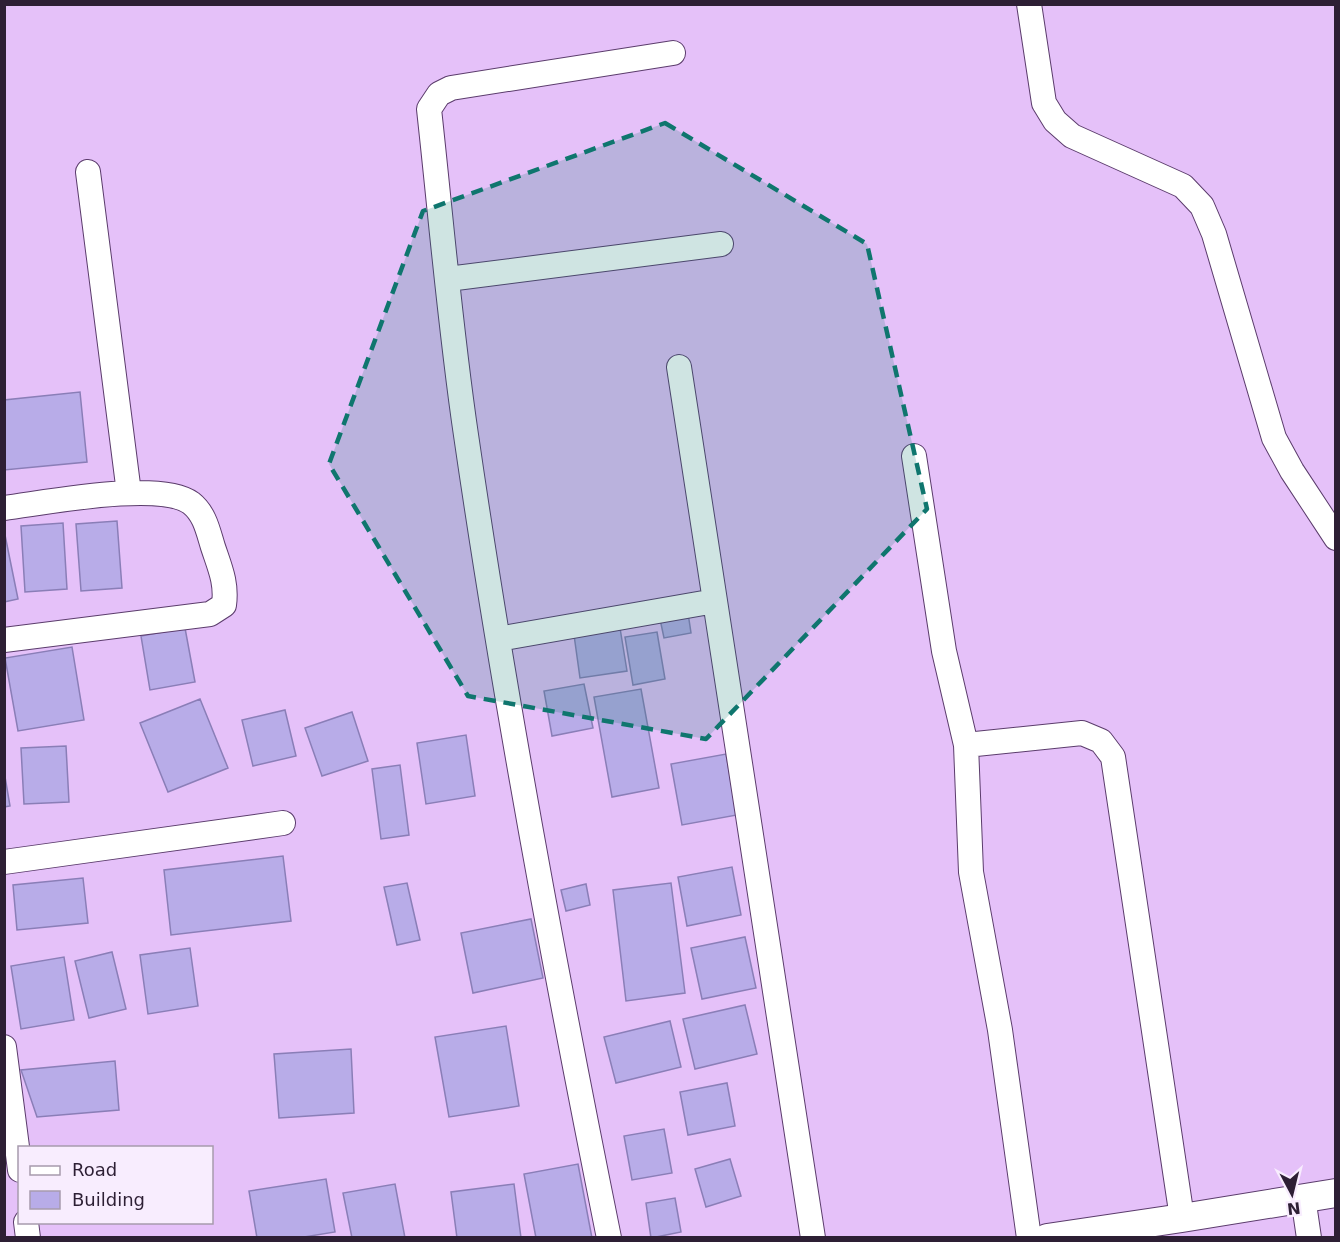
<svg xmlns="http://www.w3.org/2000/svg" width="1340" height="1242" viewBox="0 0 1340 1242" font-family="'DejaVu Sans',sans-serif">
<rect width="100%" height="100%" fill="#e5c1f9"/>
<path fill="#b8ace8" stroke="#8a7eb7" stroke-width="1.5" d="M80 392 87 462 4 470V400Z
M117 521 122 588 81 591 76 524Z
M63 523 67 589 25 592 21 526Z
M5 535 18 599 4 602V535Z
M688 613 691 633 664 638 660 619Z
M185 628 195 682 150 690 141 636Z
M620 628 627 671 580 678 574 635Z
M657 632 665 679 633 685 625 637Z
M72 647 84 720 18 731 5 658Z
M584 684 593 728 552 736 544 691Z
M641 689 659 788 612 797 594 697Z
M200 699 228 768 168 792 140 723Z
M285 710 296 756 253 766 242 720Z
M352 712 368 761 322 776 305 728Z
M466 735 475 796 426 804 417 743Z
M66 746 69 802 24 804 21 748Z
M726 754 737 815 682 825 671 764Z
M400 765 409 835 381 839 372 769Z
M4 771 10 806 4 807Z
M283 856 291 921 171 935 164 870Z
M732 867 741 915 687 926 678 877Z
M83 878 88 923 17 930 13 885Z
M407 883 420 940 397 945 384 887Z
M671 883 685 993 626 1001 613 890Z
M586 884 590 905 566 911 561 890Z
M531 919 543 978 473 993 461 933Z
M745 937 756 988 702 999 691 948Z
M190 948 198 1006 148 1014 140 955Z
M112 952 126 1009 89 1018 75 961Z
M64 957 74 1020 21 1029 11 966Z
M745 1005 757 1054 695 1069 683 1019Z
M670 1021 681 1067 616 1083 604 1037Z
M506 1026 519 1106 449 1117 435 1037Z
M351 1049 354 1113 279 1118 274 1054Z
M115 1061 119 1110 37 1117 21 1070Z
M727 1083 735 1126 688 1135 680 1092Z
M664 1129 672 1173 632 1180 624 1136Z
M730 1159 741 1196 706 1207 695 1169Z
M578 1164 592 1238H536L524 1174Z
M326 1179 335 1232 298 1238H257L249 1191Z
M395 1184 405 1238H352L343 1193Z
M514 1184 521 1238H457L451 1192Z
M675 1198 681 1232 651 1238 646 1203Z"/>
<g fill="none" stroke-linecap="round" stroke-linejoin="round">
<defs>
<path id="minor" d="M1029 4 1044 103 1055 121 1072 136 1183 186 1202 206 1214 234 1274 438 1292 471 1336 538
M88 172 129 493
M448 279 721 244
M679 367 813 1238
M914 456 944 651 966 745 971 872 1000 1030 1029 1238
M4 508C45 503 159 480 191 503 205 514 208 531 213 547 220 568 227 583 224 605L210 614 4 640
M498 639 715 601
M966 745 1082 733 1101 741 1113 757 1182 1218
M4 862 283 823
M4 1047 20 1170
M1303 1197 1309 1238
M26 1222 28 1238
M609 1238C555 971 505 704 466 435 450 327 441 218 429 109L439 94 451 88 673 53"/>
<path id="tertiary" d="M1047 1238 1182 1218 1336 1193"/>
</defs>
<use href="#minor" stroke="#5b3c6c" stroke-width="26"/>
<use href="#tertiary" stroke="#5b3c6c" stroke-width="30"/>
<use href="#minor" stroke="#fff" stroke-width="24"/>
<use href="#tertiary" stroke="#fff" stroke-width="28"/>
</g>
<path fill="#0f766e" fill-opacity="0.2" stroke="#0f766e" stroke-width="4.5" stroke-dasharray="12 8" stroke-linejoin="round" d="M665 123 867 244 927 509 706 739 468 696 329 464 423 211Z"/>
<rect width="1340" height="1242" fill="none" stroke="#2d1f34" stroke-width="12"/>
<rect x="18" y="1146" width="195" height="78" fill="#f8edfe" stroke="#a79bad" stroke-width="1.5"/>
<rect x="30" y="1166" width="30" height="9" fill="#ffffff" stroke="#a79bad" stroke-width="1.5"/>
<text x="72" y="1176" font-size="18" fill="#2d1f34">Road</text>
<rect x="30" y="1191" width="30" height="18" fill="#b8ace8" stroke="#a79bad" stroke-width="1.5"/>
<text x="72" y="1206" font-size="18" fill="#2d1f34">Building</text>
<g transform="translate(1292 1194) rotate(173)" stroke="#f8edfe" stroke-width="4.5" paint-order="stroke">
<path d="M0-4.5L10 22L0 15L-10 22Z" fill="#2d1f34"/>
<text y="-9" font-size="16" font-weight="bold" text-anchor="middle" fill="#2d1f34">N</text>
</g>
</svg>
